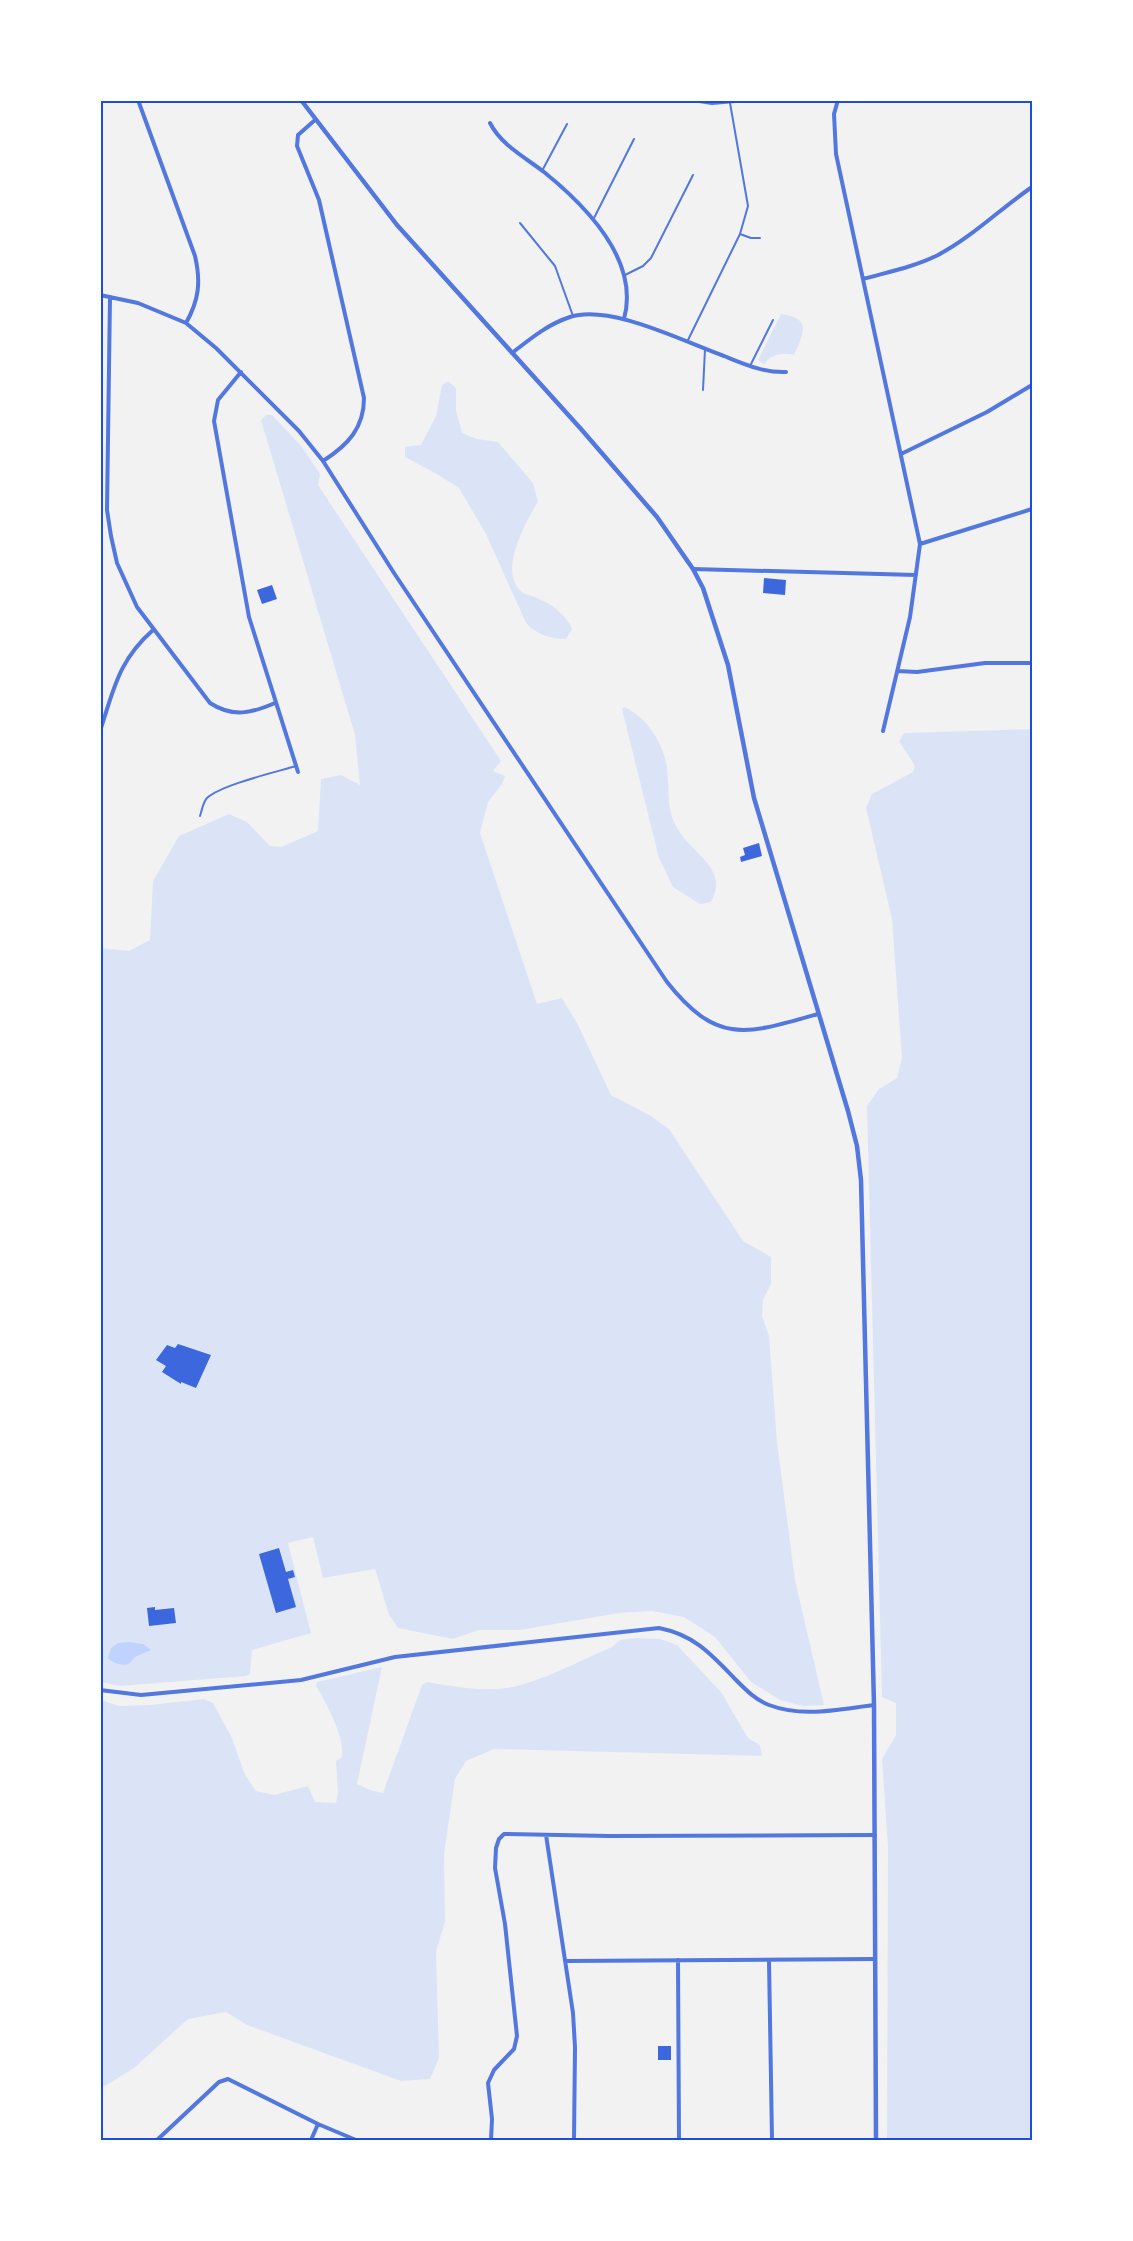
<svg xmlns="http://www.w3.org/2000/svg" width="1133" height="2241" viewBox="0 0 1133 2241" font-family="Raleway,sans-serif">
<rect width="100%" height="100%" fill="#f2f2f2"/>
<path fill="#dbe4f7" d="M781 314C812 318 804 333 794 355 783 352 772 354 764 364L758 360Z
M448 381 456 388V410L462 433 477 439 498 442 533 483 538 502C526 521 497 573 522 592 526 595 534 596 539 599 552 604 567 616 572 629L566 639C551 639 537 635 526 623L486 534 459 488 437 474 405 457V447L421 445 436 416 442 385Z
M266 415H272L302 447 320 474 318 485 501 761 493 771 505 776 502 784 488 802 480 833 537 1004 562 998 577 1023 611 1095 651 1116 669 1129 743 1241 771 1257V1284L763 1300 762 1316 769 1336 777 1442 795 1580 824 1705 803 1706 780 1700 751 1682 715 1637 684 1617 652 1611 619 1613 520 1630H479L453 1639 398 1628 389 1615 375 1569 323 1578 313 1537 288 1543 311 1633 252 1650 250 1674 246 1676 120 1686 101 1682V948L129 951 150 940 153 881 179 836 229 814 247 822 270 846 281 847 318 831 321 779 341 775 360 785 355 735 261 420Z
M624 707C646 716 664 744 667 768 670 793 665 812 681 834 698 858 728 870 711 902L700 904 673 887 659 858 622 709Z
M1032 729V2140H887L888 1847 882 1759 896 1735V1703L882 1697 867 1106 879 1089 897 1078 902 1058 892 919 866 808 872 794 913 772 915 766 899 741 904 733Z
M636 1638 660 1639 677 1645 721 1692 748 1738 760 1745 762 1756 494 1749 466 1761 455 1779 444 1854 445 1921 436 1952 439 2058 430 2079 401 2081 247 2025 226 2012 188 2019 134 2068 105 2086 101 2084V1700L119 1706 150 1705 204 1699 213 1703 232 1738 245 1775 256 1791 274 1795 308 1786 315 1802 336 1803 338 1793 336 1761 342 1757C345 1738 326 1702 316 1686L317 1682 382 1667 357 1784 370 1790 383 1793 422 1685 427 1682C453 1686 480 1692 507 1688 539 1683 581 1660 612 1647L620 1640Z"/>
<path fill="#bfd3fe" d="M130 1642 143 1644 151 1650 135 1657 129 1664C121 1666 114 1664 108 1658L111 1648 118 1643Z"/>
<path fill="#3d67dc" d="M764 578 786 580 785 595 763 593Z
M272 585 277 599 262 604 257 590Z
M759 843 762 856 741 862 740 857 745 855 743 848Z
M178 1344 211 1355 196 1388 181 1382V1384L162 1372 166 1366 156 1360 167 1345 175 1348Z
M279 1548 286 1572 293 1570 295 1577 288 1579 296 1607 276 1613 259 1554Z
M155 1607V1610L174 1608 176 1623 149 1626 147 1608Z
M658 2046H671V2060H658Z"/>
<g fill="none" stroke-linecap="round" stroke-linejoin="round">
<path stroke="#5277de" stroke-width="2" d="M542 171 567 124
M593 220 634 139
M520 223 555 266 573 316
M740 234 751 238H760
M625 275 643 266 651 258 693 175
M688 340 740 234 748 206 730 103
M750 366 773 320
M703 390 705 349
M200 816C202 810 203 802 207 798 221 785 276 772 296 766"/>
<path stroke="#5277de" stroke-width="4" d="M138 100 195 256C201 282 199 300 186 323
M693 100 712 103 746 100
M838 100 834 114 836 154 920 544 910 617 883 731
M315 120 298 135 297 146 319 200 364 398C364 428 348 445 323 461
M490 123C501 145 526 158 544 172 586 206 640 261 624 319
M863 279C888 272 914 267 938 255 972 237 1000 209 1032 187
M100 295 138 303 186 323 216 348 299 431 323 461 394 573 667 982C718 1046 747 1034 818 1014
M110 297 107 510 111 536 117 563 137 607 210 703C233 718 252 713 275 703
M512 353C530 339 548 324 570 317 611 304 684 342 724 356 744 364 764 373 786 372
M241 372 218 400 214 421 249 617 298 772
M901 454 987 412 1032 385
M920 544 1032 509
M693 569 916 575
M898 671 917 672 985 663H1032
M100 731C114 689 118 661 153 630
M100 1690 141 1695 301 1680 395 1657 659 1628C695 1635 712 1655 737 1681 747 1691 756 1700 769 1705 803 1718 840 1709 874 1705
M546 1835 573 2013 575 2047 574 2140
M678 1960 679 2140
M769 1960 772 2140
M566 1961 875 1959
M157 2140 219 2082 228 2079 318 2124 356 2140
M311 2140 318 2124
M491 2140 492 2119 488 2083 494 2070 514 2049 517 2036 505 1924 495 1868 496 1848 499 1839 504 1834 609 1836 875 1835"/>
<path stroke="#5277de" stroke-width="4.5" d="M301 100 397 225 581 429 657 517 693 569 703 588 728 665 754 798 848 1111 857 1146 861 1180 874 1705 876 2140"/>
</g>
<rect width="1133" height="2241" fill="none" stroke="#ffffff" stroke-width="204"/>
<rect x="102" y="102" width="929" height="2037" fill="none" stroke="#1d4ed8" stroke-width="2"/>
</svg>
